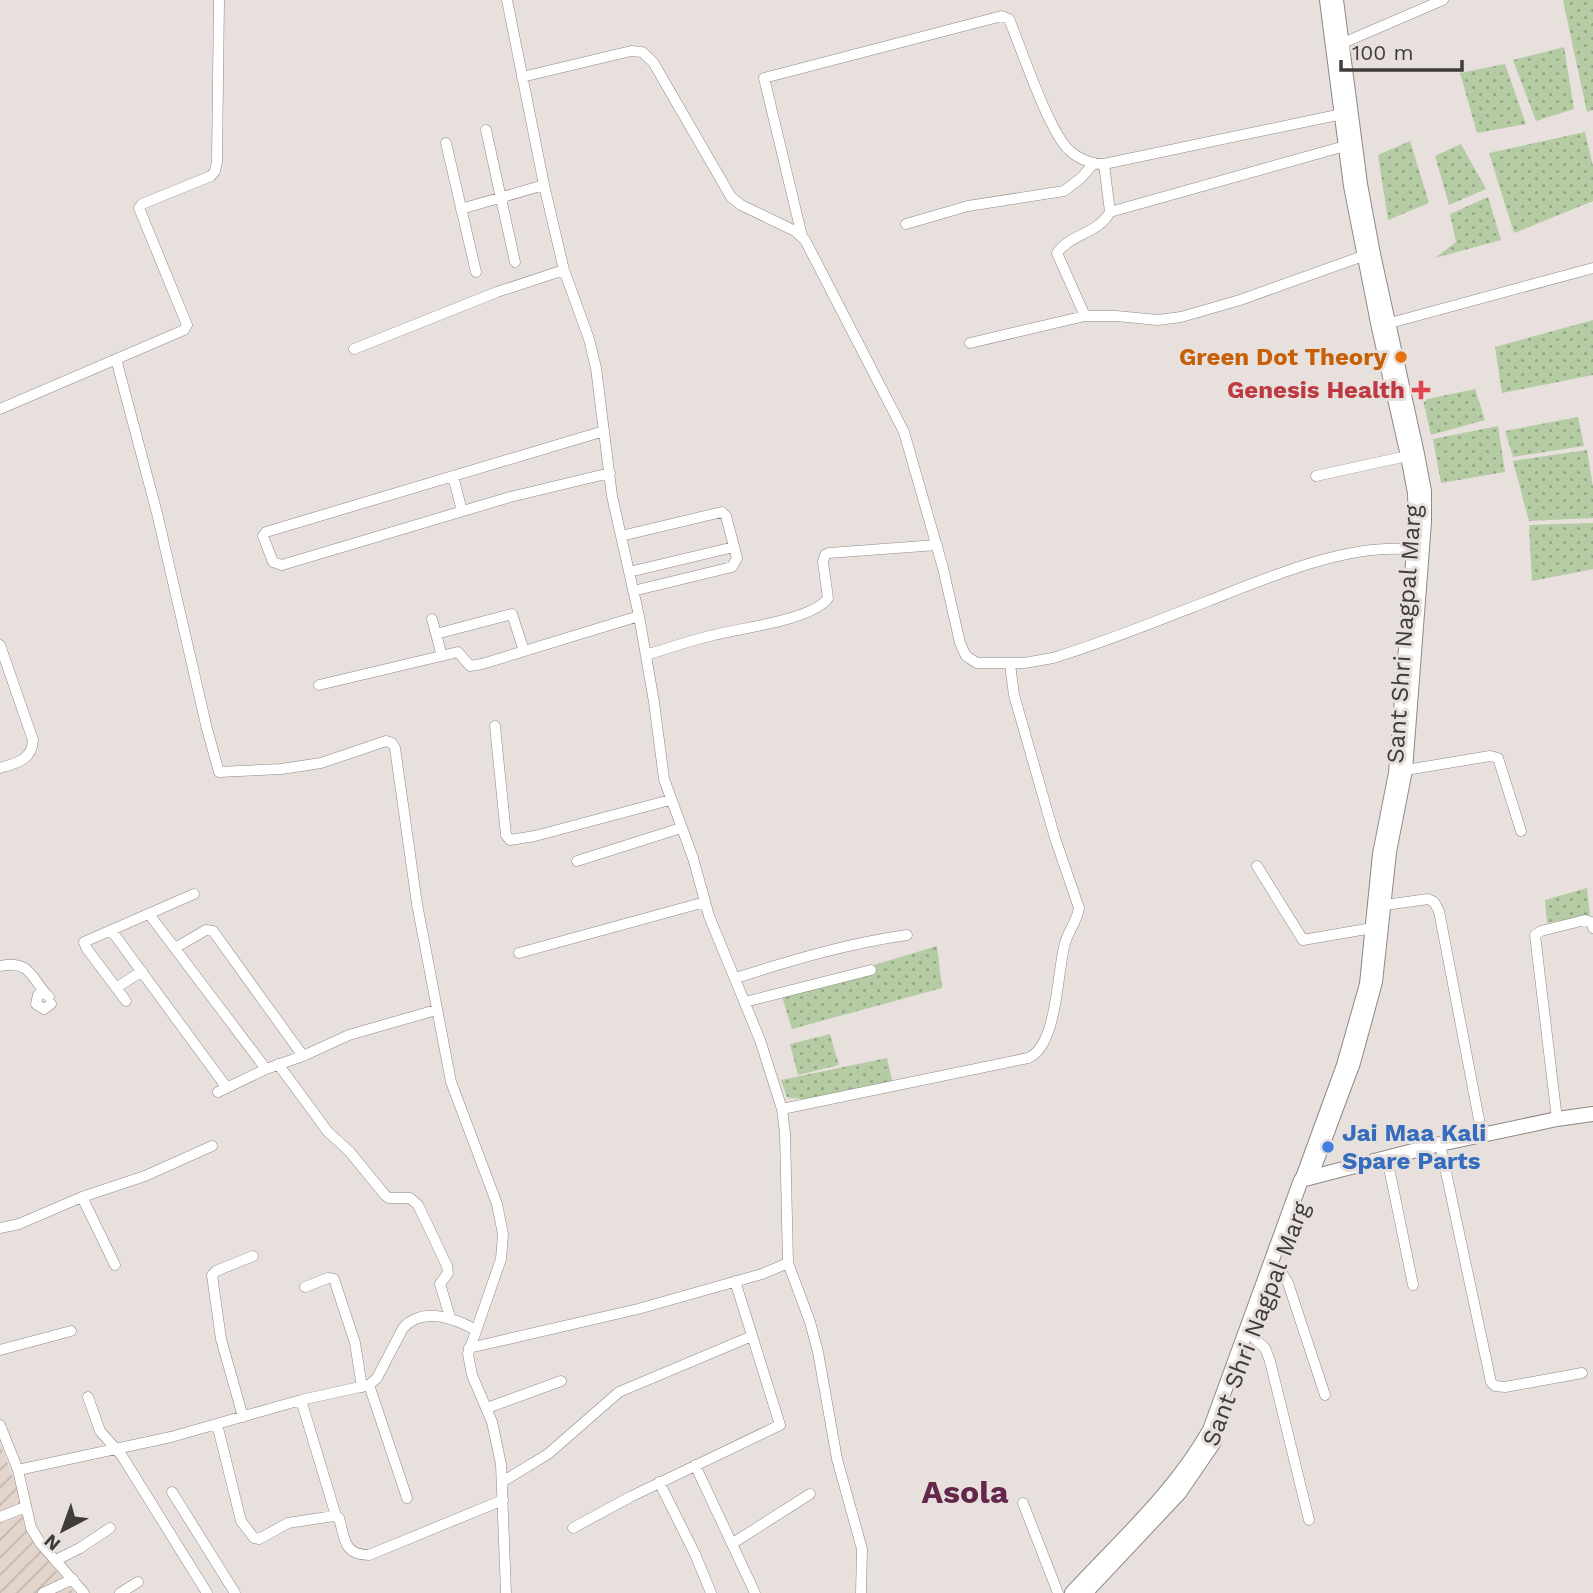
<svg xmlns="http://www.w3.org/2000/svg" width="1593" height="1593" viewBox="0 0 1593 1593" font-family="'Work Sans',sans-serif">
<defs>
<pattern id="industrial-furrows" width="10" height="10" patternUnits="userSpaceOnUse" patternTransform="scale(1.75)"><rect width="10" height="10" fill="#e3d4cc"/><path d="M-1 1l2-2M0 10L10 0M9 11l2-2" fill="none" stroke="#c4b7b0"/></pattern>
<pattern id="grass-dots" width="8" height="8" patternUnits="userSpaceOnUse" patternTransform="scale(1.75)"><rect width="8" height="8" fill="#b5cba4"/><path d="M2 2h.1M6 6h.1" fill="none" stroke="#95a687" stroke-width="1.8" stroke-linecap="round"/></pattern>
</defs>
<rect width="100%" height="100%" fill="#e7e0dc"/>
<path fill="url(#industrial-furrows)" d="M0 1443 18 1491 24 1524 49 1562 75 1593H0Z"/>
<path fill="url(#grass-dots)" d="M1563 0H1593V110L1587 112Z
M1564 47 1574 109 1536 121 1513 60Z
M1505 64 1526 124 1477 133 1460 73Z
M1585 132 1593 166V201L1514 233 1489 153Z
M1410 141 1429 203 1388 220 1378 155Z
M1461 144 1486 189 1449 205 1435 156Z
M1488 197 1501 240 1435 258 1456 242 1450 214Z
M1593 320V375L1502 393 1495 347Z
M1475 389 1485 420 1431 435 1423 400Z
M1578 417 1584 446 1513 457 1505 431Z
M1498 426 1505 472 1441 483 1433 439Z
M1587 450 1593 487V518L1529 521 1513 461Z
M1593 523V569L1532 581 1529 525Z
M1587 888 1590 915 1547 923 1545 900Z
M937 946 942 988 792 1029 781 993Z
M830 1034 839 1065 798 1075 790 1044Z
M887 1058 893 1084C859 1091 822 1104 787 1097L781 1080Z"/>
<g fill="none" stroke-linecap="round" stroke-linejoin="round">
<defs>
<path id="minor" d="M507 0 544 185 564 270 589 339 596 368 612 496 639 616 654 702 664 779 693 858 709 916 760 1040 782 1109 1028 1058C1058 1046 1057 970 1065 943 1069 930 1077 921 1079 908L1055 838 1014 695 1010 664
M1343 43 1443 0
M522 77 631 51 642 52 653 62 731 197 741 205 795 231 805 240 904 432 943 568 960 643 966 656 977 663H1024L1053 658C1105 642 1157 621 1208 601 1267 578 1356 539 1419 551
M486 130 515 262
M446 143 476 272
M461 209 544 185
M1110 212 1345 146
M906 224 968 206 1064 191 1081 178 1094 163
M802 236 764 78 1002 16 1009 19C1021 48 1049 132 1069 150 1077 158 1093 165 1104 164L1342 114
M1085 316 1057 253C1070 234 1098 234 1110 212L1104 164
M1390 323 1593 268
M970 343 1085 316H1116L1158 320 1181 317 1240 300 1363 256
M354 349 497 292 564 270
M116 359 157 513 207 729 219 772 281 769 321 763 386 741 392 743 395 748 417 904 451 1082 497 1204 503 1234 501 1259 468 1354 472 1375 492 1422 501 1464 506 1593
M0 409 184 330 187 325 139 208 142 204 211 176 215 171 217 161 219 0
M604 431 266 532 263 536 273 562 282 565 510 497 610 473
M453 476 462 511
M1316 476 1407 456
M621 536 722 512 726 516 737 558 732 567 633 591
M629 572 734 547
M432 619 442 656
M436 634 512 614 524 651
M0 645 33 740C32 760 17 763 0 768
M646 655C669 648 691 640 714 635 740 628 813 620 828 598L823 562 825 555 829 553 937 545
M319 685 458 652 470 666 482 664 639 616
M495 726 506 835 510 840 535 836 670 800
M1406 770 1490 756 1498 758 1521 831
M577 861 681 828
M1257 866 1303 940 1378 927
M1385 905 1428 899 1434 902 1439 911 1482 1135
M149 914 266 1069
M111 930 227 1088
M175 948 206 930 213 931 303 1056
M519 953 705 902
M0 966C32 959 32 981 49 997
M736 978C792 960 849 943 907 935
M116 988 142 971
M43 993 38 995 36 1004 44 1009 51 1004
M126 1001 87 949 84 942 194 894
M745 1002 871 970
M278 1064 328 1132 349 1151 385 1195 389 1198H410L418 1205 447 1266 448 1273 440 1284 450 1317
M218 1092 266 1069 303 1056 349 1035 436 1010
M782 1109 785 1133 788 1263 810 1322 818 1352 837 1459 862 1549 861 1593
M1557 1119 1535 935 1541 931 1585 920 1591 922 1593 928
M1440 1144 1491 1382 1495 1386 1505 1387 1582 1373
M1387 1158 1413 1285
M82 1197 115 1265
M0 1228 19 1224 82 1197 145 1176 212 1146
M1279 1268 1288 1283 1325 1395
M305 1287 328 1278 334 1279 355 1343 362 1387
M1254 1338 1265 1348 1270 1361 1309 1520
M469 1348 638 1309 762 1274 788 1263
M0 1350 71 1331
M369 1385 407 1498
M88 1397 100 1431 122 1456 207 1593
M301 1400 336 1516
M487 1408 561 1381
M243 1417 221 1339 212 1275 216 1271 253 1256
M217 1424 241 1521 254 1538 259 1539 288 1523 334 1516 339 1518C345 1538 343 1555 369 1555L503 1500
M0 1425 18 1470 31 1528 41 1544 84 1593
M695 1465 755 1593
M18 1470 171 1437 301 1400 369 1385 377 1378 403 1328C423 1306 454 1318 476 1330
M502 1482 548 1454 619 1392 752 1336
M659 1482 695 1554 711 1593
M172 1492 235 1593
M1023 1503 1058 1593
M0 1517 25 1507
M573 1528 630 1497 780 1425 735 1281
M733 1543 810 1494
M56 1560 80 1548 110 1528
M43 1593 73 1579
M120 1593 138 1582"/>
<path id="tertiary" d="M1311 1178 1354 1063 1376 982 1390 852 1406 770 1425 522V491L1418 454 1374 254 1361 184 1337 0
M1301 1180 1343 1065 1366 984 1379 854 1395 773 1415 525 1414 493 1407 456 1378 328 1350 186 1326 0"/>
<path id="secondary" d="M1072 1593C1120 1541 1175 1492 1210 1430L1301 1180 1440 1144 1557 1119 1593 1114
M1085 1593 1179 1493 1214 1442"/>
</defs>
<use href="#minor" stroke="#8f8985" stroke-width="11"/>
<use href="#tertiary" stroke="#8f8985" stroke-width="14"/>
<use href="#secondary" stroke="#8f8985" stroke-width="16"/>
<use href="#minor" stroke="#fff" stroke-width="10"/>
<use href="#tertiary" stroke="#fff" stroke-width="12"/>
<use href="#secondary" stroke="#fff" stroke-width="14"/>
</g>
<circle fill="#e8710a" stroke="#e7e0dc" stroke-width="2.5" cx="1401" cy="357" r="7"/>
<path fill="#e0444e" stroke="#e7e0dc" stroke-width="2.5" d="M1417.5 379.5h7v7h7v7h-7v7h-7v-7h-7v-7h7z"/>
<circle fill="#3f7fe0" stroke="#e7e0dc" stroke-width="2.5" cx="1328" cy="1147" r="7"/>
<g text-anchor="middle" stroke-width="6" stroke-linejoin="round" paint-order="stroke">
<g font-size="24" font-weight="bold" fill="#c56008" stroke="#e7e0dc" text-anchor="end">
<text x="1387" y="365">Green Dot Theory</text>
</g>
<g font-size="24" font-weight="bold" fill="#be3a42" stroke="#e7e0dc" text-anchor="end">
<text x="1405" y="398">Genesis Health</text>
</g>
<g font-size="24" fill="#3f3c3b" stroke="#e7e0dc">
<text transform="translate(1404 634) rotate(-86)" y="8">Sant Shri Nagpal Marg</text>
<text transform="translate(1256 1324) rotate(-69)" y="8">Sant Shri Nagpal Marg</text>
</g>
<g font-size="24" font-weight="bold" fill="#366cbe" stroke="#e7e0dc" text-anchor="start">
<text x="1342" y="1141">Jai Maa Kali<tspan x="1342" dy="28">Spare Parts</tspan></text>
</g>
<g font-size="32" font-weight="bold" fill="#64264b" stroke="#e7e0dc">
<text x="965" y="1503">Asola</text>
</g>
</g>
<g transform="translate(63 1530) rotate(221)" stroke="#e7e0dc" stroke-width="5" paint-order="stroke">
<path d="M0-5L12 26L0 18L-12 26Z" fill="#3f3c3b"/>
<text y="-10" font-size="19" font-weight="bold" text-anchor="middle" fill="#3f3c3b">N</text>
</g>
<path d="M1341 60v10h121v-10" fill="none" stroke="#3f3c3b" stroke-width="3.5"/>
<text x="1352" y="60" font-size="21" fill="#3f3c3b" stroke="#e7e0dc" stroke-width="5" paint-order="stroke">100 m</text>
</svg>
